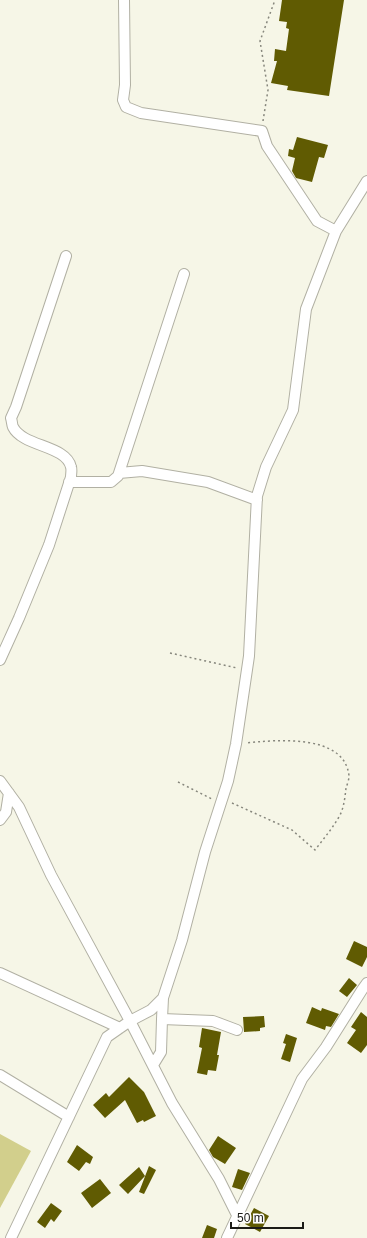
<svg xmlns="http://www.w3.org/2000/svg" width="367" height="1238" viewBox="0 0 367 1238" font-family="Arial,sans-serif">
<rect width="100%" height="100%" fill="#f6f6e7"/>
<path fill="#d2cf8c" d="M0 1134 31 1151 0 1208Z"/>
<path fill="#605b02" d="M282 0H344L329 96 287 90 288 86 271 83 277 61H274L275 49 286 51 289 29 286 28 287 22 279 21Z
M297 137 328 145 324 158 319 157 312 182 296 178 292 171 295 158 288 156 289 149 293 150Z
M354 941 367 947V957L362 967 346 959Z
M349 978 357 985 347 997 339 991Z
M312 1007 321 1011 322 1008 339 1014 331 1027 326 1026 325 1030 306 1023Z
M361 1012 367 1017V1045L361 1053 347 1043 356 1030 351 1027Z
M264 1016 265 1027 260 1028V1031L244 1032 243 1017Z
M202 1028 221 1032 217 1055H219L216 1071 208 1070 207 1075 197 1073 202 1048 199 1047Z
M286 1034 297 1038 290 1062 281 1059 286 1044 283 1043Z
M129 1077 144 1092 156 1116 144 1122 143 1120 137 1123 125 1100 105 1118 93 1105 106 1093 109 1097Z
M218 1136 236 1148 225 1164 213 1157 209 1150Z
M77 1145 93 1157 90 1164 86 1162 79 1171 67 1162Z
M149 1166 156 1170 144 1194 139 1192Z
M139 1167 145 1176 128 1194 119 1185Z
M238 1169 250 1173 242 1190 232 1187Z
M100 1179 111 1193 92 1208 81 1193Z
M51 1203 62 1211 54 1222 51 1219 45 1228 37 1222Z
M254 1208 269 1216 260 1232 245 1224Z
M207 1225 217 1229 214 1238H202Z"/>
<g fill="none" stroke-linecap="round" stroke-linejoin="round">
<defs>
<path id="minor" d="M124 0 125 85 123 100 126 107 141 113 262 131 267 146 317 221 336 231
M119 473 142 471 208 482 257 500
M69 482H111L118 476 184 274
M0 660 19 618 49 545 71 477C71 474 72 470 71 467 66 445 23 447 13 427 12 425 12 421 11 418L16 407 66 256
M0 781 19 807 51 875 130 1021 151 1010 163 998
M0 820 6 812 9 793
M0 973 120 1028
M237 1030 213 1021 162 1019 163 998 182 940 205 852 228 781 236 744 249 656 257 496 266 467 293 410 306 309 336 231 367 181
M153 1065 161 1052 162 1019
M0 1075 69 1117
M11 1238 107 1037 130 1021 172 1103 219 1179 237 1215
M227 1238 302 1079 326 1047 362 990 367 983"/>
</defs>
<use href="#minor" stroke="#b1b0a3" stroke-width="12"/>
<path stroke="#87877d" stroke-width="1.5" stroke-dasharray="2 3" stroke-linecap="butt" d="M263 121 268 90 260 41 275 0
M170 653 237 668
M178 782 212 799
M232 803 292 830 315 850C324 838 333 828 340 815 344 807 345 797 346 788 347 785 349 780 349 776 345 733 275 740 246 743"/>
<use href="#minor" stroke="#fff" stroke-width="10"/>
</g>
<path d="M231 1222v6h72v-6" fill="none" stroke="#1b1b16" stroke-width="2"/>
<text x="237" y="1222" font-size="12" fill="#1b1b16" stroke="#ffffff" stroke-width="3" paint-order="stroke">50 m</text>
</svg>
